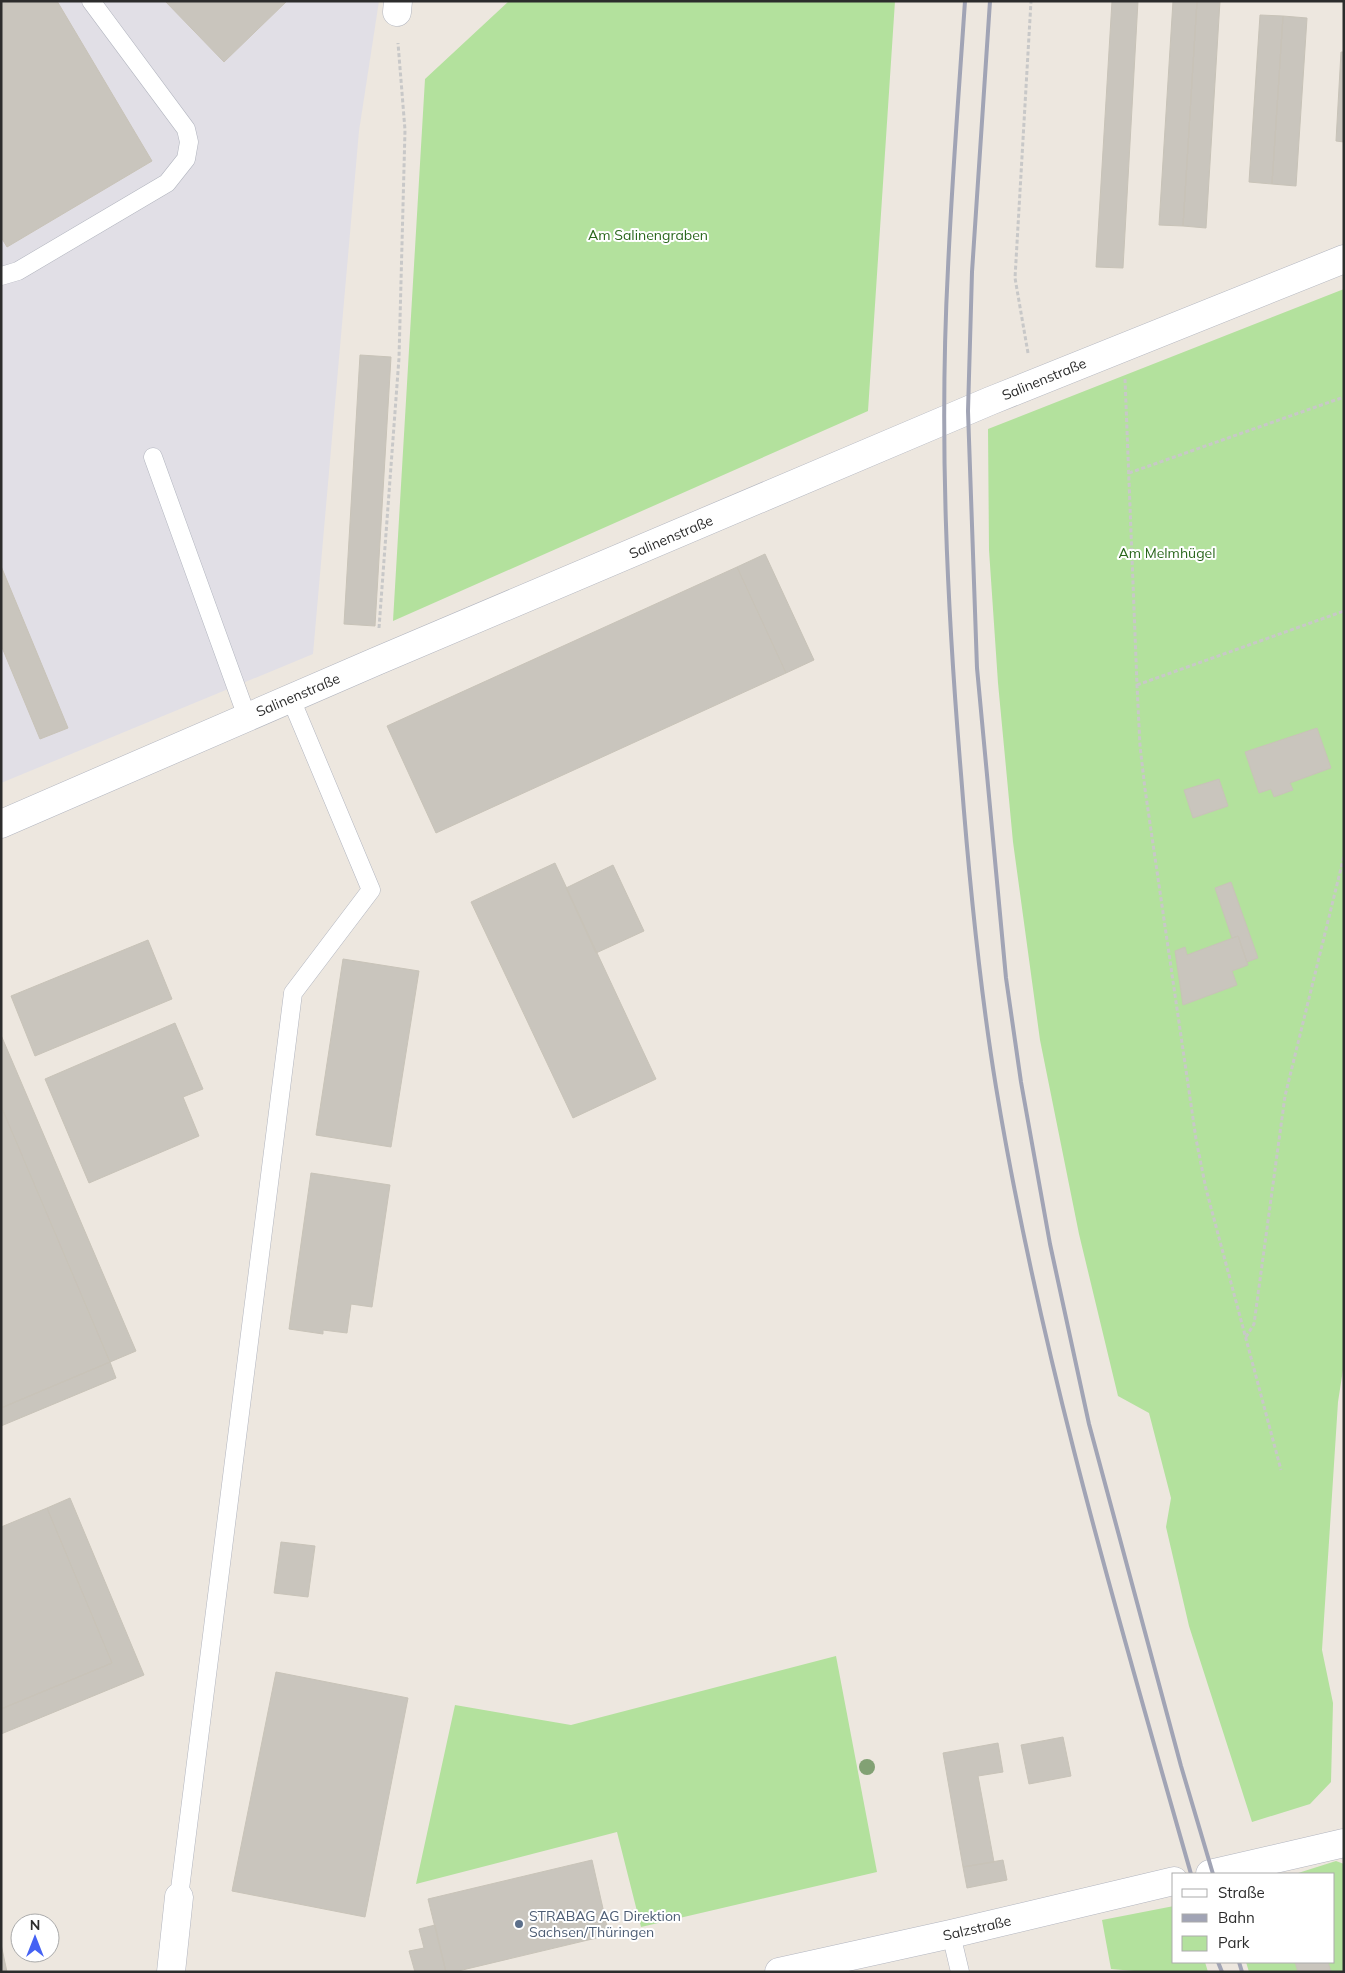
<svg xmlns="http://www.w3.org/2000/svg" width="1345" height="1973" viewBox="0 0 1345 1973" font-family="Mulish,sans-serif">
<rect width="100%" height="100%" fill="#ede7df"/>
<path fill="#e1dfe6" d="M1 1H379L359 131 313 654 1 783Z"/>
<path fill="#b3e19d" d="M509 1H895L868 411 393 621 425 79Z
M1344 289V1363L1338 1402 1322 1650 1333 1703 1331 1782 1310 1804 1252 1822 1189 1626 1166 1527 1171 1498 1149 1413 1118 1396 1079 1234 1040 1040 1013 842 998 683 989 550 988 429Z
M836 1656 877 1872 641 1927 617 1832 416 1884 455 1705 571 1725Z
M1336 1861 1344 1864V1972H1249L1246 1962H1334V1874H1295Z
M1174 1906V1962H1205L1208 1972H1146L1111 1969 1102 1920Z"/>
<path fill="#c9c5bd" stroke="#c8c3b8" d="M1 1H57L152 161 7 247 1 237Z
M165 1H287L224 62Z
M1112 1H1138L1123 268 1096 267Z
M1173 1H1197L1183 226 1159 225Z
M1197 1H1220L1206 228 1183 226Z
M1260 15 1283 16 1272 184 1249 182Z
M1283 16 1307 18 1296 186 1272 184Z
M1341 52H1344V142L1336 141Z
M360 355 391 357 375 626 344 624Z
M765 554 814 660 786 673 737 567Z
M1 566 68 728 40 739 1 645Z
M737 567 786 673 436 833 387 726Z
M1317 728 1331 768 1290 783 1293 790 1274 797 1271 789 1259 793 1245 752Z
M1219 779 1228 806 1193 818 1184 790Z
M555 863 656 1079 573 1118 471 902Z
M613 865 644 931 596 953 566 888Z
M1231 882 1258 958 1247 962 1238 936 1232 938 1215 888Z
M1238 936 1248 965 1232 971 1237 985 1183 1005 1175 951 1185 947 1187 955Z
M148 940 172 999 35 1056 11 996Z
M343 959 419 971 391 1147 316 1135Z
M175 1023 203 1089 183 1097 199 1136 89 1183 45 1079Z
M1 1035 136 1351 110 1362 1 1106Z
M1 1106 110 1362 1 1408Z
M311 1173 390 1185 372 1307 351 1304 347 1333 323 1330V1334L289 1329Z
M110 1362 116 1378 1 1426V1408Z
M70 1498 144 1675 1 1734V1709L112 1663 47 1508Z
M47 1508 112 1663 1 1709V1527Z
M281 1542 315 1546 308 1597 274 1593Z
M276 1672 408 1698 365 1917 232 1891Z
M1063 1737 1071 1776 1029 1784 1021 1745Z
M998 1743 1003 1772 978 1776 994 1862 963 1867 943 1753Z
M592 1860 609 1935 454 1972H446L428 1899Z
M1003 1860 1007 1880 967 1888 963 1867Z
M435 1925 446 1972H415L409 1951 424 1948 419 1929Z
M1 1944 7 1972H1Z
M1295 1962H1328L1331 1972H1298Z"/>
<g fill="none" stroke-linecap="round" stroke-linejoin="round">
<defs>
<path id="lane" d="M1 276 18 271 167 183 186 159 189 142 186 129 91 1
M153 457 247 717
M179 1897 293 993 371 890 291 699
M951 1934 960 1972"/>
<path id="street" d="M397 12 398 1
M1210 1874 1344 1843
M171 1972 179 1897
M779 1972 951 1934 1174 1881"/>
<path id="secondary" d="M1 824 377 661 990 401 1344 259"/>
</defs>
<use href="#lane" stroke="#b2b5bf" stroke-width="19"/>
<use href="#street" stroke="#b2b5bf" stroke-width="29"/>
<use href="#secondary" stroke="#b2b5bf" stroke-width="29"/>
<path stroke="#c8c8c8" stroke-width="3" stroke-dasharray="4 2.5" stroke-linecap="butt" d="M1028 353 1015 278 1031 1
M1125 379 1137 685 1140 746 1145 789 1196 1139 1206 1189 1281 1470
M1129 473 1344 397
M379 628 399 358 405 130 398 43
M1137 685 1344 611
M1246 1337 1254 1324 1285 1096 1344 856"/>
<use href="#lane" stroke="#fff" stroke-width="18"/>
<use href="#street" stroke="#fff" stroke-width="28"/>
<use href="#secondary" stroke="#fff" stroke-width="28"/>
<path stroke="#a1a4b5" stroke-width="4" d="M965 1C959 90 952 179 948 268 939 437 947 606 961 774 969 878 979 983 996 1087 1040 1354 1117 1614 1191 1874
M990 1 972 272 968 411 977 668 1006 978 1021 1082 1050 1244 1089 1424 1181 1766 1213 1874
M1218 1962 1222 1972
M1239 1962 1242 1972"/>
</g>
<circle fill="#82a174" cx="867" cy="1767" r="8"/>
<circle fill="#5c6f8a" stroke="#fff" stroke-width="2" cx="519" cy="1924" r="5"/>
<g text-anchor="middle" stroke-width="4" stroke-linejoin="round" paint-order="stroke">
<g font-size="14" fill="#2b671d" stroke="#fff">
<text x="648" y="240">Am Salinengraben</text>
<text x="1167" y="558">Am Melmhügel</text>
</g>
<g font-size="14" fill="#2c2c2c" stroke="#fff">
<text transform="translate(1044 379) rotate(-22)" y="5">Salinenstraße</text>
<text transform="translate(671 537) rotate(-23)" y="5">Salinenstraße</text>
<text transform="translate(298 695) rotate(-23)" y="5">Salinenstraße</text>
<text transform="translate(977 1928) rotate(-13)" y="5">Salzstraße</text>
</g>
<g font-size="14" fill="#4e5e75" stroke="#fff" text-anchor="start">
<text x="529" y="1921">STRABAG AG Direktion<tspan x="529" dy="16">Sachsen/Thüringen</tspan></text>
</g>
</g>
<rect width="1345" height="1973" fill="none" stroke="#2c2c2c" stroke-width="5"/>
<rect x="1172" y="1873" width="162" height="90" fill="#ffffff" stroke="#ababab"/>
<rect x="1182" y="1889" width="25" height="8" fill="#ffffff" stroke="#ababab"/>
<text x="1218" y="1898" font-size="15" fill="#2c2c2c">Straße</text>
<rect x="1182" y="1914" width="25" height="8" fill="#a1a4b5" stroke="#ababab"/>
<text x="1218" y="1923" font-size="15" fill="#2c2c2c">Bahn</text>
<rect x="1182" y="1936" width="25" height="15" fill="#b3e19d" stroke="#ababab"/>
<text x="1218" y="1948" font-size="15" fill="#2c2c2c">Park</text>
<g transform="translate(35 1938)"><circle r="24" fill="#ffffff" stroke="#ababab"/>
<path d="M0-4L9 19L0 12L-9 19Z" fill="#4562f4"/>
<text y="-8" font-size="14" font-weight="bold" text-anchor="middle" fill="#2c2c2c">N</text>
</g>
</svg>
